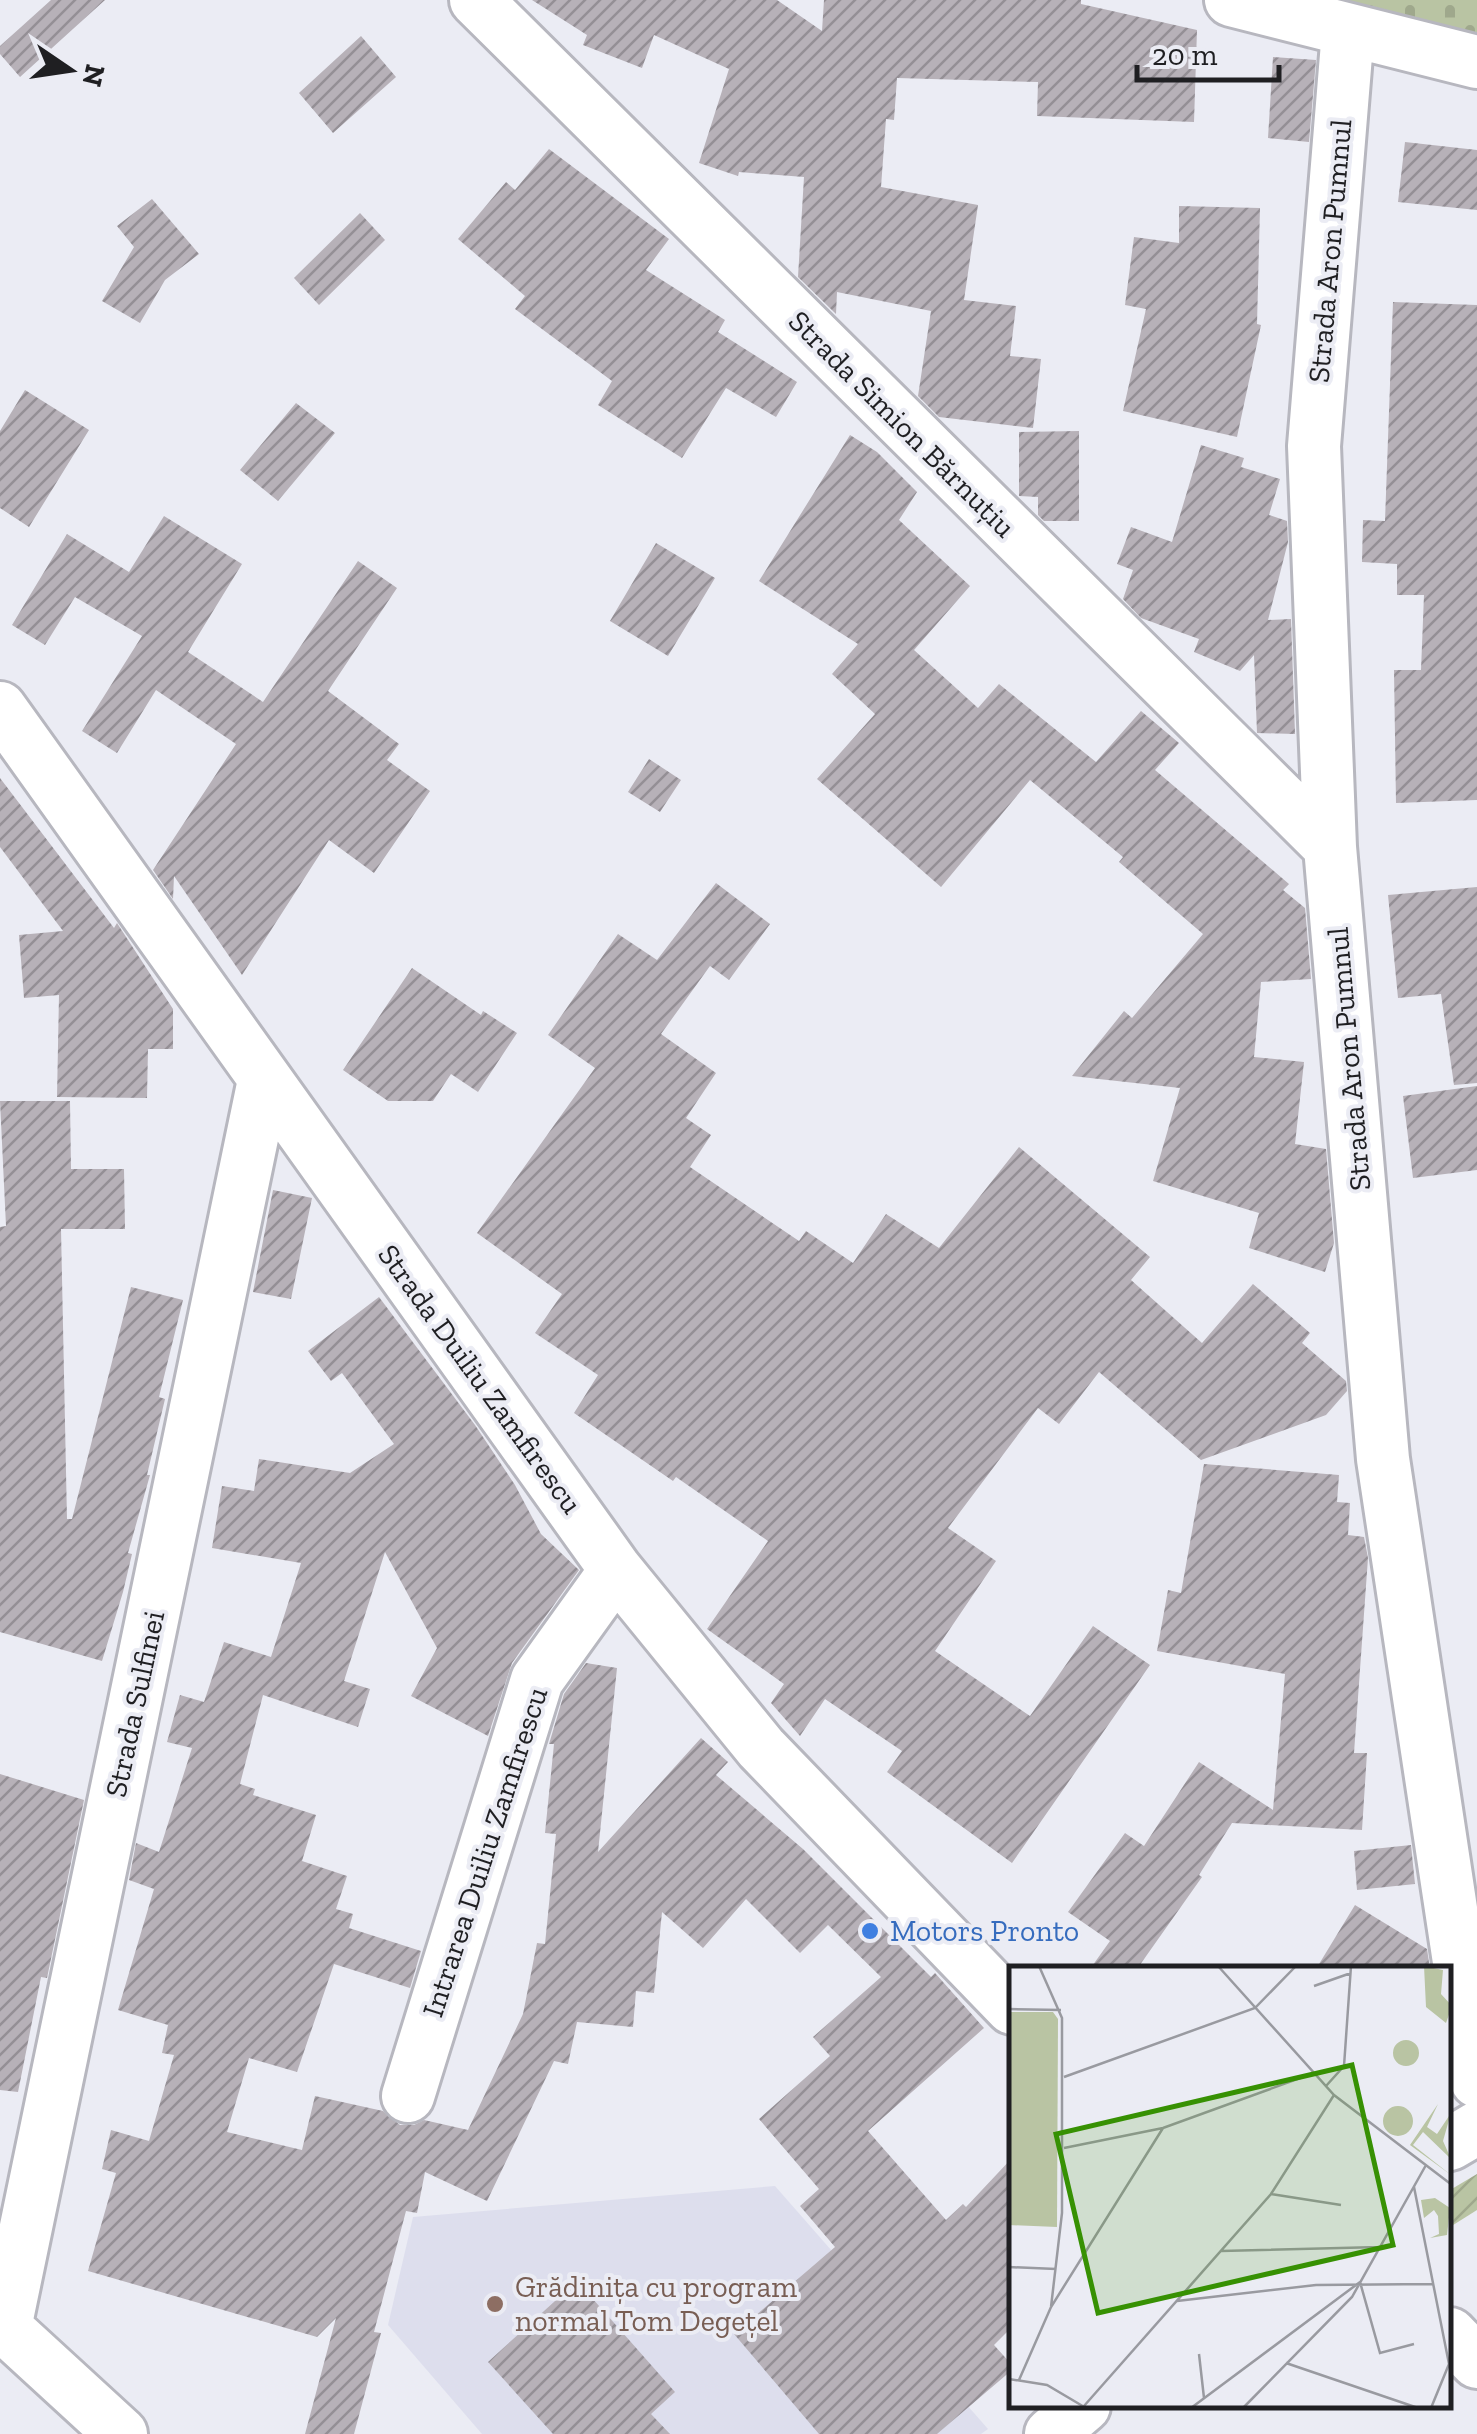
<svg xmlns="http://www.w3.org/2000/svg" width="1477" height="2434" viewBox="0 0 1477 2434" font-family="'Zilla Slab',serif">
<defs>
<pattern id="cemetery-stones" width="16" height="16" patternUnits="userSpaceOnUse" patternTransform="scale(2.5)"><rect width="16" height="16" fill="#b9c4a3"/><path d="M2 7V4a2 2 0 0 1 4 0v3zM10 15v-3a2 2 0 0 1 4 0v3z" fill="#9fa88c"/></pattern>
<pattern id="garden-furrows" width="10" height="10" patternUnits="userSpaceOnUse" patternTransform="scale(2.5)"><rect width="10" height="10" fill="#b9c4a3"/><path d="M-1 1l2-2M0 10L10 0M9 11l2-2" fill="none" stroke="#9fa88c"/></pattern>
<pattern id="building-hatch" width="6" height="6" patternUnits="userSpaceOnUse" patternTransform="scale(2.5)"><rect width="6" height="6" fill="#b7b1b8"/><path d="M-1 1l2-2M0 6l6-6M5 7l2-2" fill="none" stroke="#948f95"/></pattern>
</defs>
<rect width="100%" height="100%" fill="#ebecf4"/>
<path fill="#dddeed" d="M775 2186 988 2429 981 2434H482L388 2325 413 2217Z"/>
<path fill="url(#cemetery-stones)" d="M1315 0H1477V35L1334 5Z"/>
<path fill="url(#garden-furrows)" d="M1477 2174V2210L1450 2227V2190Z"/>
<path fill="url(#building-hatch)" d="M51 0H105L20 77 0 54V46Z
M532 0H777L822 31 824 0H1081V4L1197 30 1194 122 1037 116 1038 82 897 78 894 120 886 119 881 187 978 205 964 300 1016 306 1010 356 1041 359 1033 428 939 417 918 396 931 311 837 292 836 314 798 277 804 177 739 172 738 176 699 163 729 69 654 35 642 68 583 45 587 35Z
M361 36 396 77 333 133 299 93Z
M1273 57 1316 60 1309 142 1268 138Z
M1405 142 1477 150V210L1398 202Z
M549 149 669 239 646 270 725 320 718 332 797 382 776 417 726 388 682 458 598 405 612 381 515 309 525 296 458 239 506 182 515 190Z
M152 199 199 254 165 280 140 323 102 301 134 247 117 226Z
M1179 206 1260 208 1257 324 1261 325 1237 437 1123 411 1146 309 1125 305 1134 237 1179 243Z
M360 213 385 240 319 305 294 278Z
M1393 302 1477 305V800L1396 803 1394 670H1421L1424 595H1397V564L1362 562 1363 520 1385 521Z
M25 390 89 430 29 527 0 508V431Z
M296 403 335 433 278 501 240 470Z
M1079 431V521H1044L1038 515V497L1019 496V432Z
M850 435 877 452 917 492 899 520 970 586 914 650 978 708 999 684 1096 762 1141 711 1179 743 1155 770 1289 884 1283 890 1305 908 1311 979 1261 982 1254 1057 1304 1062 1295 1144 1326 1149 1334 1243 1325 1272 1249 1248 1259 1213 1153 1181 1180 1088 1072 1076 1124 1011 1132 1018 1203 934 1119 862 1123 857 1030 780 941 887 817 779 875 714 832 674 858 644 759 581Z
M1201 445 1244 458 1241 467 1280 479 1269 515 1287 521 1288 542 1268 620 1291 619 1295 734 1257 733 1254 655 1240 671 1194 652 1199 639 1141 618 1123 599 1133 570 1117 564 1131 527 1172 542Z
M164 516 242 564 188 652 263 702 358 561 397 588 328 691 399 744 387 760 430 791 374 873 329 840 242 975 174 876 173 899 153 870 236 744 156 690 117 753 82 731 142 636 75 597 45 645 12 625 67 534 129 572Z
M656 543 715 578 668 656 610 621Z
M649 759 681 780 660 812 628 792Z
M0 778 114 928 117 923 173 1009V1049H148L147 1098 57 1097 59 995 24 998 19 935 63 931 0 847Z
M716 883 770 924 729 980 710 966 661 1034 716 1073 686 1118 711 1135 690 1167 799 1241 806 1231 853 1263 886 1214 939 1248 1019 1147 1150 1257 1131 1280 1202 1343 1253 1284 1310 1333 1302 1343 1346 1381 1347 1391 1326 1415 1201 1460 1099 1372 1059 1424 1038 1408 948 1528 996 1561 935 1651 1030 1716 1093 1626 1150 1665 1012 1863 887 1772 902 1751 825 1699 800 1736 771 1703 784 1684 707 1629 768 1541 676 1477 673 1481 574 1413 598 1375 535 1333 562 1294 477 1233 595 1068 548 1035 618 934 657 960Z
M1477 887V1083L1454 1085 1441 994 1398 998 1388 895Z
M412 968 481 1015 483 1011 517 1033 478 1092 451 1074 433 1101H388L343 1070Z
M1477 1086V1170L1413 1178 1403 1096Z
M0 1101H70L71 1169H124L125 1229H61L67 1519H72L131 1287 183 1300 159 1397 165 1399 147 1475H150L128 1553 132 1554 123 1592 102 1661 0 1632V1227L6 1226Z
M273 1190 312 1198 291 1299 253 1292Z
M379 1297 475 1425 515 1485 541 1534 579 1570 512 1663 488 1736 411 1696 437 1648 385 1552 344 1681 370 1689 358 1727 263 1695 240 1784 255 1789 253 1795 316 1815 302 1861 347 1876 336 1909 353 1914 349 1928 421 1951 410 1988 334 1964 297 2072 249 2058 227 2132 302 2150 315 2096 383 2111 400 2125H414L424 2120 468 2130 523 2014 537 1943 545 1944 556 1834 545 1833 554 1744H549L564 1694 586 1663 617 1668 598 1852 701 1738 728 1762 716 1775 803 1849 931 1977 935 1973 984 2028 868 2131 946 2220 963 2204 966 2207 1012 2158V2327L994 2345 1012 2365V2370L937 2434H819L734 2334 835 2247 800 2206 819 2189 759 2119 830 2056 813 2037 881 1977 828 1925 800 1953 746 1899 703 1948 662 1912 654 1993 636 1991 633 2027 577 2022 568 2064 554 2061 487 2201 425 2172 417 2213 406 2211 374 2332 381 2333 354 2434H305L336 2318 317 2337 88 2271 116 2173 102 2169 111 2130 149 2141 174 2055 162 2053 168 2025 118 2010 154 1889 129 1880 136 1843 159 1852 192 1748 167 1742 180 1695 204 1702 224 1642 271 1657 301 1563 212 1548 222 1486 254 1491 259 1459 350 1473 394 1444 342 1373 331 1381 308 1351Z
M1204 1464 1339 1475 1337 1502 1350 1503 1348 1535 1364 1537 1368 1558 1354 1753H1367L1362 1830 1232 1823 1199 1875 1202 1877 1137 1969H1090L1110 1941 1068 1912 1125 1833 1144 1846 1199 1762 1273 1810 1285 1674 1157 1651 1168 1590 1181 1593Z
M0 1774 84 1800 47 1978 41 1977 18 2092 0 2090Z
M1411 1845 1415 1884 1357 1890 1354 1851Z
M1355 1905 1427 1949 1430 1969H1316Z
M577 2281 675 2392 651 2414 670 2434H553L488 2362Z"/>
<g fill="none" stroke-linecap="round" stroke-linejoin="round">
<defs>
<path id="street" d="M476 0 1330 847
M1231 0 1477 62
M1348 31 1314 446 1330 847 1383 1459 1477 2081
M0 708 616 1570 761 1748 1012 2008
M408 2096 537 1680 616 1570
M1450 2144 1477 2128
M0 2323 121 2434
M5 2328 264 1080
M1450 2334 1477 2362
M1051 2434 1084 2406"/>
</defs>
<use href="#street" stroke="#b7b7bf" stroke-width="58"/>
<use href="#street" stroke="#fff" stroke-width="52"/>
</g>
<circle fill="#3f7fe0" stroke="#ebecf4" stroke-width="4" cx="870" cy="1931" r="10"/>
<circle fill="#8d6e63" stroke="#ebecf4" stroke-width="4" cx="495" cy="2304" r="10"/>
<g text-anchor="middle" stroke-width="8" stroke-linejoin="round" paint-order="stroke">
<g font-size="30" fill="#1f1f22" stroke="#ebecf4">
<text transform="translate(1330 251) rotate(-85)" y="10">Strada Aron Pumnul</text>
<text transform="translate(902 424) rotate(45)" y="10">Strada Simion Bărnuțiu</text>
<text transform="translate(1349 1059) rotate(-95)" y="10">Strada Aron Pumnul</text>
<text transform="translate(480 1379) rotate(54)" y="10">Strada Duiliu Zamfirescu</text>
<text transform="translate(135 1704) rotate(-78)" y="10">Strada Sulfinei</text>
<text transform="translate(485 1852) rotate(-72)" y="10">Intrarea Duiliu Zamfirescu</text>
</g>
<g font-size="30" fill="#366cbe" stroke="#ebecf4" text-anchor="start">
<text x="890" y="1941">Motors Pronto</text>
</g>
<g font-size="30" fill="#785e54" stroke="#ebecf4" text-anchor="start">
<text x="515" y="2297">Grădinița cu program<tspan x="515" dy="34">normal Tom Degețel</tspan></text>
</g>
</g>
<g transform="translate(1009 1966)">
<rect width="442" height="442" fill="#ebecf4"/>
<path d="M384 87a13 13 0 1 1 26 0a13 13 0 1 1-26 0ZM374 155a15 15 0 1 1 30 0a15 15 0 1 1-30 0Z" fill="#b9c4a3"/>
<path d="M0 46H44L49 53 48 261 0 259Z" fill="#b9c4a3"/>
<path d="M415 0 434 4 432 28 443 40 437 57 417 41ZM429 138 418 161 428 168 442 147 434 175 442 193 414 166 404 179 442 209 401 179ZM426 232 441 242 438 269 421 272 430 268 429 250 425 244 415 252 412 234Z" fill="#b9c4a3"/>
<path fill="none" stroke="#999aa0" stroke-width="2.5" d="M30 0 53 52V247L42 341M209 0 325 129 443 219M305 20 342 7M0 43 52 44M55 111 246 42 287 0M317 120 335 100 342 0M55 182 154 162 305 107M405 221 440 398 422 442M262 228 332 239M212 285 371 281M0 301 47 303M168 335 307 319 424 318M190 388 195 432M277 397 409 442M0 413 38 419 77 442M10 414 42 341 154 162M75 440 262 228 325 129M182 442 351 316 371 387 405 378M234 442 343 331 417 199"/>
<path fill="#379103" fill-opacity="0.15" stroke="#379103" stroke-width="5" d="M343 99 384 279 89 347 47 168Z"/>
<rect width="442" height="442" fill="none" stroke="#1f1f22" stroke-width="5"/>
</g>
<g transform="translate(70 70) rotate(103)" stroke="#ebecf4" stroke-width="8" paint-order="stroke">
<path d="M0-8L18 38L0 25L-18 38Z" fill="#1f1f22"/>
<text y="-15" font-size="28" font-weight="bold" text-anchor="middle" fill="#1f1f22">N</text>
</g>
<path d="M1137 65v15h142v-15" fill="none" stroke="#1f1f22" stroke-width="5"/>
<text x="1152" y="65" font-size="30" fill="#1f1f22" stroke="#ebecf4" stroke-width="8" paint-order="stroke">20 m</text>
</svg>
